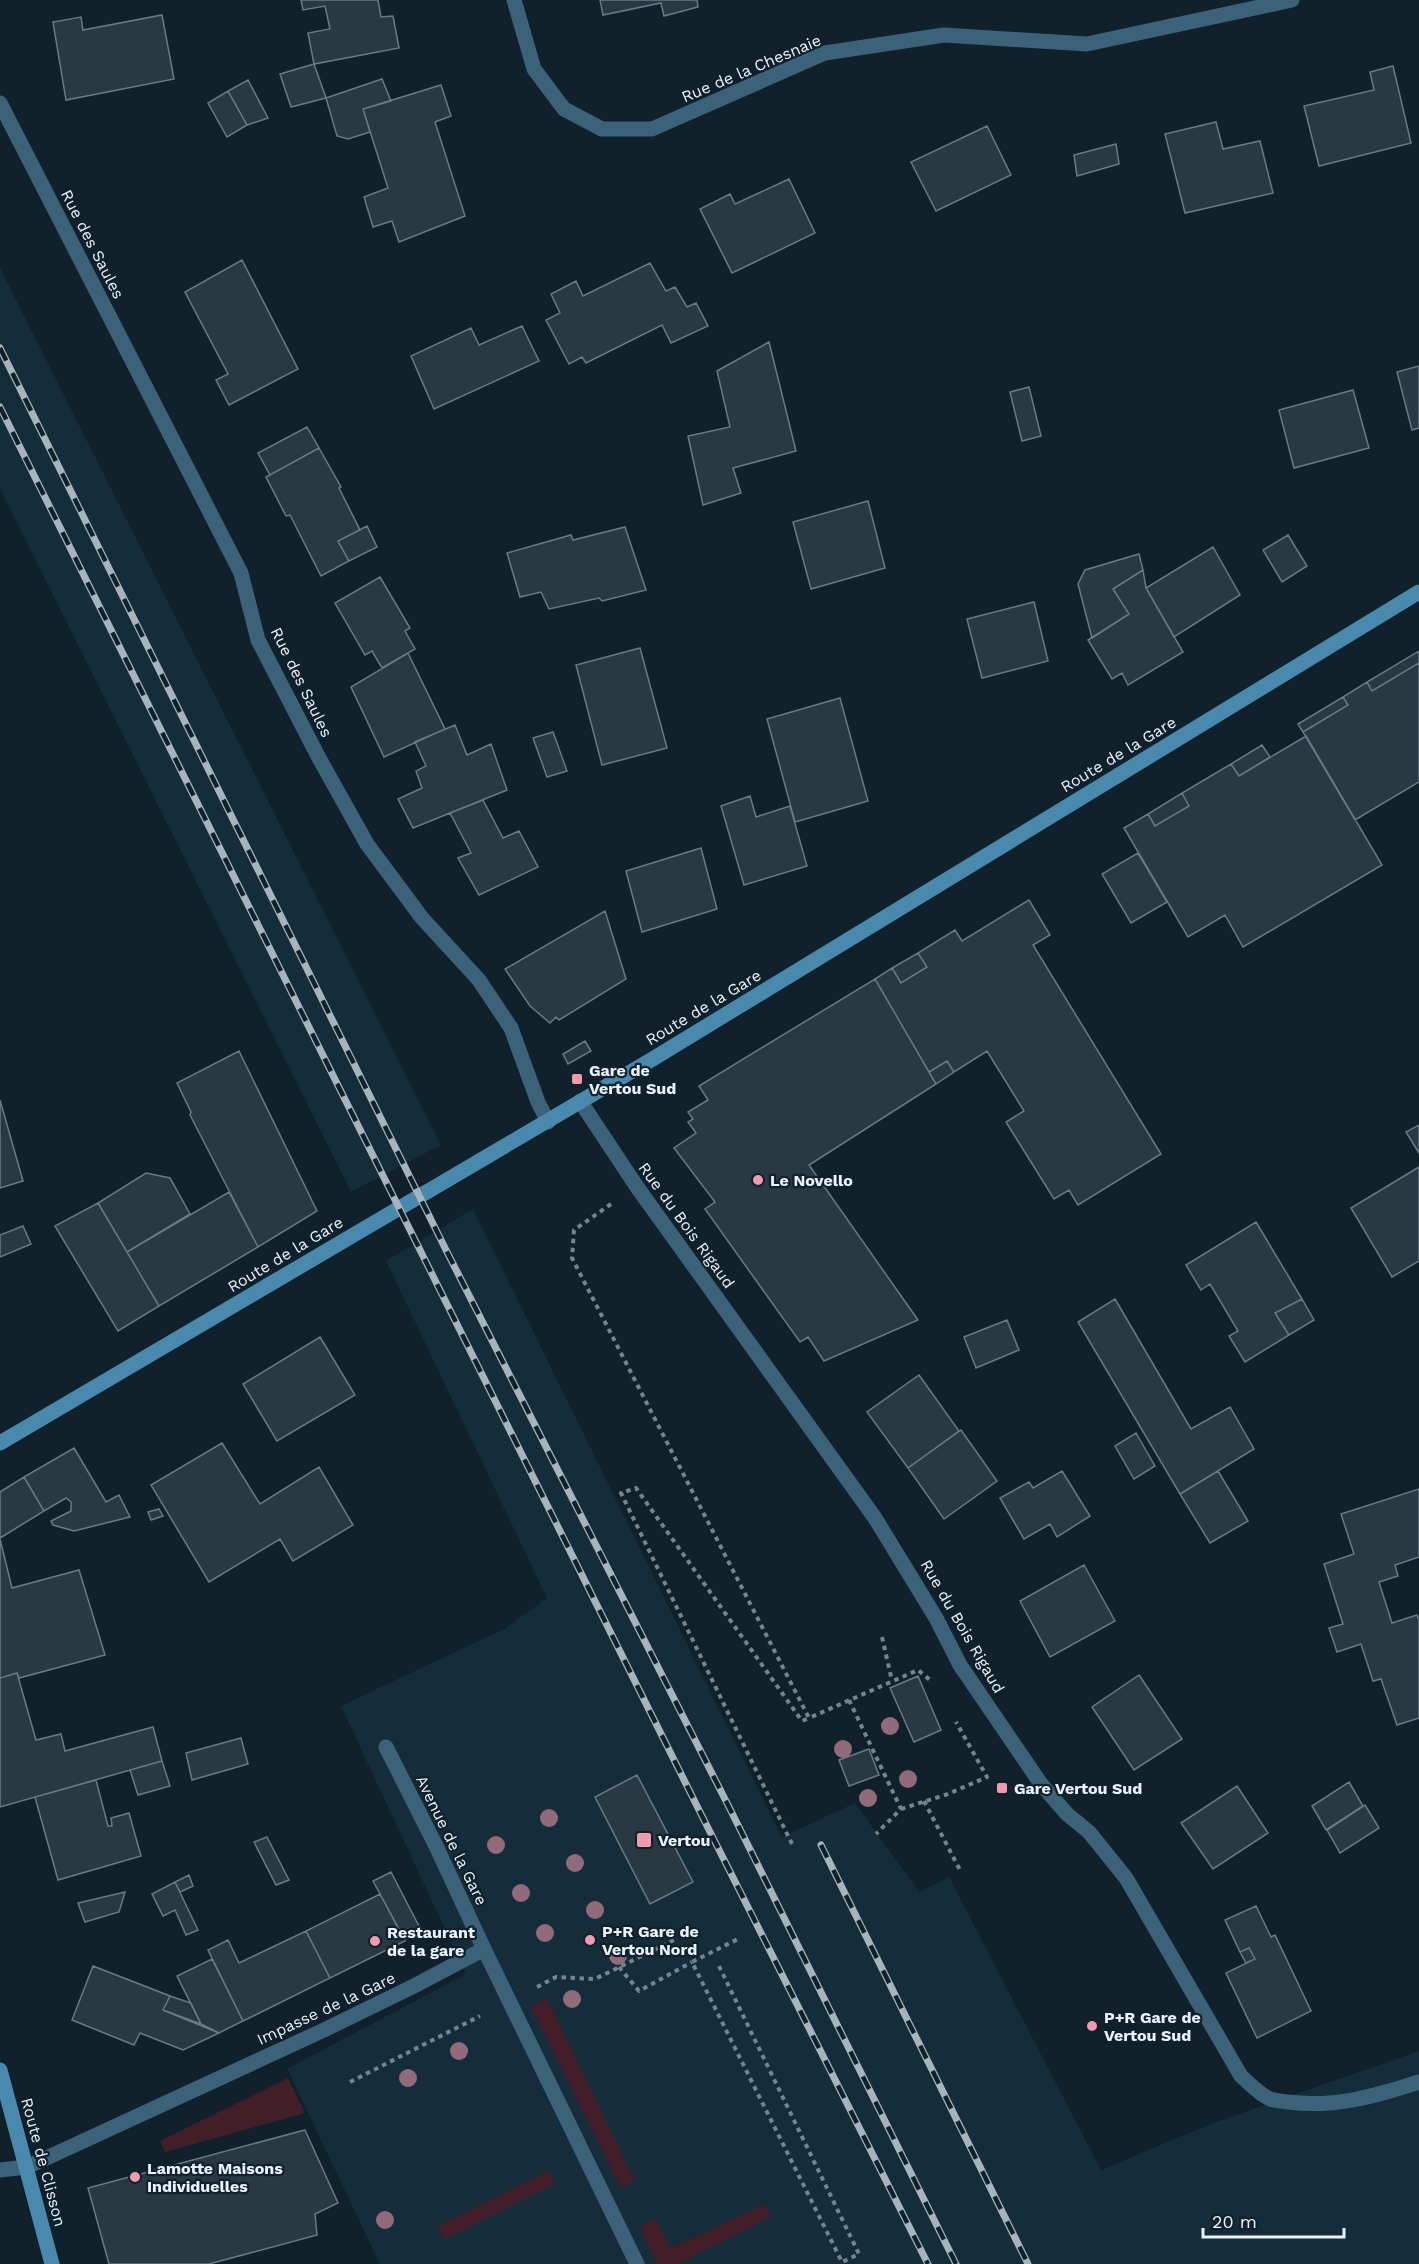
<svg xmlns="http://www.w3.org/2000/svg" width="1419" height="2264" viewBox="0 0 1419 2264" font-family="'Work Sans',sans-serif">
<rect width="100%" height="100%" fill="#10212b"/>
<path fill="#152c3a" d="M0 268 441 1145 351 1192 0 489Z
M473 1209 782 1837 855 1803 919 1892 949 1877 1101 2170 1213 2123 1419 2051V2264H380L287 2069 466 1974 341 1706 506 1628 547 1598 386 1261Z"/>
<path fill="#421f28" d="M547 1998 635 2181 621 2188 531 2007Z
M288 2078 305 2113 165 2152 160 2141Z
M548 2171 555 2184 444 2240 438 2226Z
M765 2204 771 2217 679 2264H657L640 2226 656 2219 671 2248Z"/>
<path fill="#283944" stroke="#677a86" stroke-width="1.5" d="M301 0H378L381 17 393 16 399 48 314 64 308 33 330 29 325 6 303 10Z
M600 0H697L698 7 664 16 661 3 603 15Z
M162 15 174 79 66 100 53 22 81 17 83 30Z
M314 64 326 98 291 107 280 74Z
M1393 66 1411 143 1319 166 1304 106 1374 90 1370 72Z
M382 79 391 101 363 109 370 132 348 139 337 136 326 98Z
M248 80 268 118 247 125 228 91Z
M441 85 451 116 435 122 465 216 399 242 392 221 373 227 364 197 388 188 363 109Z
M228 91 247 125 227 137 208 103Z
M1216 122 1223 149 1260 141 1273 193 1185 213 1165 134Z
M987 126 1011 175 936 211 911 162Z
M1116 144 1119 164 1077 176 1074 155Z
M789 179 815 233 732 273 700 209 730 194 735 204Z
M242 260 298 369 229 405 216 380 228 374 185 292Z
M650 263 666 291 675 287 687 307 696 303 708 326 671 343 662 325 586 363 582 357 569 364 546 320 560 313 551 294 576 281 583 296Z
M522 326 539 361 434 409 411 356 471 328 479 345Z
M769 342 796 451 733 468 741 493 703 505 688 436 730 427 717 371Z
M1419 366V428L1412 430 1397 372Z
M1029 387 1041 436 1022 441 1010 392Z
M1353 390 1369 448 1294 468 1279 410Z
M307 427 319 448 270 475 258 453Z
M319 448 341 487 339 488 360 530 338 541 349 561 321 576 290 515 286 516 266 477Z
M868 501 885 568 811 589 793 522Z
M367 526 377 547 349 561 338 541Z
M625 527 646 590 602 601 599 598 549 609 541 592 520 597 507 553 571 535 573 540Z
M1288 535 1307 566 1282 582 1263 550Z
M1213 547 1240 595 1174 637 1146 588Z
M1139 554 1143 570 1113 589 1129 614 1092 638 1078 584 1085 570Z
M1143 570 1146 588 1183 652 1128 685 1122 673 1112 679 1088 640 1129 614 1113 589Z
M380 577 410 628 405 631 415 649 382 668 372 651 365 655 335 603Z
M1034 602 1048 661 982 678 967 619Z
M640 648 667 748 602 765 576 665Z
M1419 651V663L1372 691 1367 682Z
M408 653 445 729 384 757 351 687Z
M1419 663V782L1355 820 1303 732 1348 705 1343 697 1367 682 1372 691Z
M1343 697 1348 705 1303 732 1298 724Z
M840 698 868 801 795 822 767 719Z
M455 725 467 755 491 744 507 790 413 828 398 799 422 788 416 771 426 766 415 742Z
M553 732 567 771 547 777 533 738Z
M1306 736 1382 865 1243 947 1225 915 1188 937 1124 828 1148 814 1155 826 1189 806 1182 793 1231 764 1239 776Z
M1262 745 1270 757 1239 776 1231 764Z
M1182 793 1189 806 1155 826 1148 814Z
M750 796 756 817 790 806 807 866 744 885 721 806Z
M483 800 503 838 519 831 538 867 479 895 458 858 471 853 450 813Z
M701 848 717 909 642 932 626 871Z
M1138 853 1167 902 1131 923 1102 874Z
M1029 900 1050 935 1033 945 1161 1154 1078 1205 1069 1190 1054 1199 1006 1122 1024 1111 987 1051 954 1072 947 1061 929 1072 875 979 892 968 901 983 927 967 918 953 955 930 962 941Z
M605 911 626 979 559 1020 556 1017 550 1023 530 1006 505 969Z
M918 953 927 967 901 983 892 968Z
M875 979 936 1084 809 1165 918 1320 824 1361 808 1337 800 1342 705 1209 715 1202 674 1148 696 1133 688 1122 693 1119 688 1112 708 1100 699 1086Z
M585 1041 591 1051 568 1064 563 1054Z
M239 1051 317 1211 258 1247 190 1115 191 1112 177 1083Z
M947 1061 954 1072 936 1084 929 1072Z
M0 1100 23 1181 0 1188Z
M1419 1125V1153L1406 1132Z
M1419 1167V1261L1392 1277 1351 1208Z
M146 1173 170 1178 190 1214 127 1252 98 1203Z
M229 1192 258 1247 159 1306 127 1252Z
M98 1203 159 1306 118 1331 55 1226Z
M1256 1222 1302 1299 1275 1313 1289 1335 1245 1362 1229 1336 1238 1331 1210 1284 1201 1290 1186 1265Z
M23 1226 31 1244 0 1257V1235Z
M1115 1299 1191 1429 1230 1407 1254 1449 1180 1494 1078 1322Z
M1302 1299 1314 1320 1289 1335 1275 1313Z
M1007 1320 1019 1350 976 1368 964 1337Z
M320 1337 355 1395 277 1441 243 1384Z
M919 1375 959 1431 908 1468 867 1412Z
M961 1430 997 1481 944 1519 908 1468Z
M1136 1433 1155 1466 1134 1479 1115 1446Z
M222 1443 260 1504 319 1467 353 1525 293 1561 280 1539 209 1582 151 1485Z
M74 1448 106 1502 119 1495 130 1517 74 1531 53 1525 51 1521 71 1511V1502L66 1498 44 1511 24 1477Z
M1062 1471 1090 1516 1057 1537 1050 1524 1024 1539 1000 1498 1029 1482 1033 1488Z
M1218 1471 1248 1521 1210 1543 1180 1494Z
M24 1477 44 1511 0 1538V1492Z
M1419 1489V1557L1395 1565 1398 1576 1379 1582 1392 1623 1417 1615 1419 1620V1718L1397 1725 1381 1679 1373 1681 1361 1644 1337 1652 1329 1628 1343 1624 1324 1564 1354 1554 1341 1514Z
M159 1509 163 1516 151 1520 148 1512Z
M0 1539 12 1588 79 1570 105 1655 19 1678 17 1673 0 1678Z
M1084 1565 1115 1621 1050 1657 1020 1601Z
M17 1673 36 1740 61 1734 65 1751 153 1727 162 1761 0 1807V1678Z
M1139 1675 1182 1739 1134 1770 1092 1707Z
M918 1676 941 1730 914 1742 890 1688Z
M241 1738 248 1764 192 1780 186 1753Z
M869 1749 879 1775 849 1786 839 1760Z
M162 1761 170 1786 138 1795 130 1770Z
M637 1775 693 1882 650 1904 595 1797Z
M96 1780 108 1826H112L111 1818 129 1813 141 1856 58 1880 35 1797Z
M1349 1782 1363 1806 1326 1830 1312 1806Z
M1237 1786 1268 1833 1213 1869 1181 1823Z
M1365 1805 1379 1828 1340 1853 1327 1830Z
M267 1837 289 1880 276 1885 254 1842Z
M391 1872 421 1930 405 1940 373 1881Z
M189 1875 193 1886 180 1892 175 1882Z
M175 1882 198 1930 186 1935 175 1910 163 1916 152 1894Z
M125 1892 119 1912 85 1922 78 1903Z
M380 1894 405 1941 330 1978 306 1931Z
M1256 1906 1271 1937 1275 1935 1311 2011 1257 2038 1226 1973 1255 1959 1249 1948 1240 1952 1225 1920Z
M306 1931 330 1978 243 2021 208 1950 228 1940 239 1963Z
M1249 1948 1255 1959 1246 1963 1240 1952Z
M212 1959 243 2021 219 2033 201 2024 177 1976Z
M93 1966 170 1996 163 2010 219 2033 183 2050 140 2033 134 2045 72 2020Z
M170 1996 191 2003 201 2024 163 2010Z
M305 2130 338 2203 315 2214 317 2235 209 2264H109L88 2188Z"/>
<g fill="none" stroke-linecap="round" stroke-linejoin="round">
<path stroke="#76848d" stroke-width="4" stroke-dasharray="4.5 4.5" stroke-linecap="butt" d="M611 1204 574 1230 572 1258 809 1718 918 1670 930 1680
M882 1637 892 1681
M849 1700 901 1809 876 1834
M924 1801 961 1872
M901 1809 948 1794 987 1777 956 1722
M792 1844 621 1493 636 1488 802 1721 809 1718
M719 1966 859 2254 842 2262 692 1962 740 1938
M619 1967 639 1991 692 1962
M537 1987 556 1977 595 1979 674 1940
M350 2082 480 2016"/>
<path stroke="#3c627a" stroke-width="15" d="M386 1747 436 1846 484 1949"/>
<path stroke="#3c627a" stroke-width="15" d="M514 0 534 69 564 109 602 129H652L825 53 944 35 1087 44 1292 0
M0 103 241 573 258 640 319 758 367 844 422 918 479 980 511 1028 538 1102 548 1122
M580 1101 637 1187 875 1518 936 1618 960 1665 1041 1784 1067 1814 1089 1832 1126 1878 1241 2076C1250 2084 1259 2094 1270 2099 1275 2101 1283 2101 1288 2102 1334 2108 1376 2096 1419 2082
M0 2170 27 2167 324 2030 414 1986 484 1949 637 2264"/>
<path stroke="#4989ae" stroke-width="15" d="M0 1443 651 1060 1419 592
M0 2070 52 2264"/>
<defs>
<path id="rail" d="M0 348 446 1250 728 1805 956 2264
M0 407 702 1816 928 2264
M821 1845 1028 2264"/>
</defs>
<use href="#rail" stroke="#a8b4bd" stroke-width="7"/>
<use href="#rail" stroke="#10212b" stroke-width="4.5" stroke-dasharray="14" stroke-linecap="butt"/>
</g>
<g fill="#916b7a">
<circle cx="890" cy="1726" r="9"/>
<circle cx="843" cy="1749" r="9"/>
<circle cx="908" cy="1779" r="9"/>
<circle cx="868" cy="1798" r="9"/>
<circle cx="549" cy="1818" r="9"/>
<circle cx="496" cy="1845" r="9"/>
<circle cx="575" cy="1863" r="9"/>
<circle cx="521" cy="1893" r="9"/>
<circle cx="595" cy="1910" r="9"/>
<circle cx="545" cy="1933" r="9"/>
<circle cx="618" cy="1956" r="9"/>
<circle cx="572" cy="1999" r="9"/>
<circle cx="459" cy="2051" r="9"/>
<circle cx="408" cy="2078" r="9"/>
<circle cx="385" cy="2220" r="9"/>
</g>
<g fill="#f29aae" stroke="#10212b" stroke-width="2">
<rect x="571" y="1073" width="12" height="12" rx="3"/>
<circle cx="758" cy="1180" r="6"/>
<rect x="996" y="1782" width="12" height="12" rx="3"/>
<rect x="636" y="1832" width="16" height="16" rx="3"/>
<circle cx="590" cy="1940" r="6"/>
<circle cx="375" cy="1941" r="6"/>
<circle cx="1092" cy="2026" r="6"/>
<circle cx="135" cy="2177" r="6"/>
</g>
<g text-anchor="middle" stroke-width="4.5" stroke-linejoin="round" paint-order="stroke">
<g font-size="16" fill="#e9f3fb" stroke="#10212b">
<text transform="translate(751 68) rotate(-23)" y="6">Rue de la Chesnaie</text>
<text transform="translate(93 244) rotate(63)" y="6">Rue des Saules</text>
<text transform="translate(302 682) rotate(64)" y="6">Rue des Saules</text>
<text transform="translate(1118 754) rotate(-31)" y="6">Route de la Gare</text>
<text transform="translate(703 1007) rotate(-31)" y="6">Route de la Gare</text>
<text transform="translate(687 1225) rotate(54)" y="6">Rue du Bois Rigaud</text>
<text transform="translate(285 1254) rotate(-31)" y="6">Route de la Gare</text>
<text transform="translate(963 1626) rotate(60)" y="6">Rue du Bois Rigaud</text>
<text transform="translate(452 1840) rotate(64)" y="6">Avenue de la Gare</text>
<text transform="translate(326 2008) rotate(-25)" y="6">Impasse de la Gare</text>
<text transform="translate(44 2162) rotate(75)" y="6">Route de Clisson</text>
</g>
<g font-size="16" font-weight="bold" fill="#e9f3fb" stroke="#10212b" text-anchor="start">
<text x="589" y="1076">Gare de<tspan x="589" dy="18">Vertou Sud</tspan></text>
<text x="770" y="1186">Le Novello</text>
<text x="1014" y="1794">Gare Vertou Sud</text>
<text x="658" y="1846">Vertou</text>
<text x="602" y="1937">P+R Gare de<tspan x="602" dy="18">Vertou Nord</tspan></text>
<text x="387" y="1938">Restaurant<tspan x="387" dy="18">de la gare</tspan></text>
<text x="1104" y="2023">P+R Gare de<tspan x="1104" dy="18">Vertou Sud</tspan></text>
<text x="147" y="2174">Lamotte Maisons<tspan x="147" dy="18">Individuelles</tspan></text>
</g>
</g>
<path d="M1203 2228v9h141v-9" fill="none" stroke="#e9f3fb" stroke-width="3"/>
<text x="1212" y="2228" font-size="18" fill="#e9f3fb" stroke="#10212b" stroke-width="4.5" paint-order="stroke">20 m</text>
</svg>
